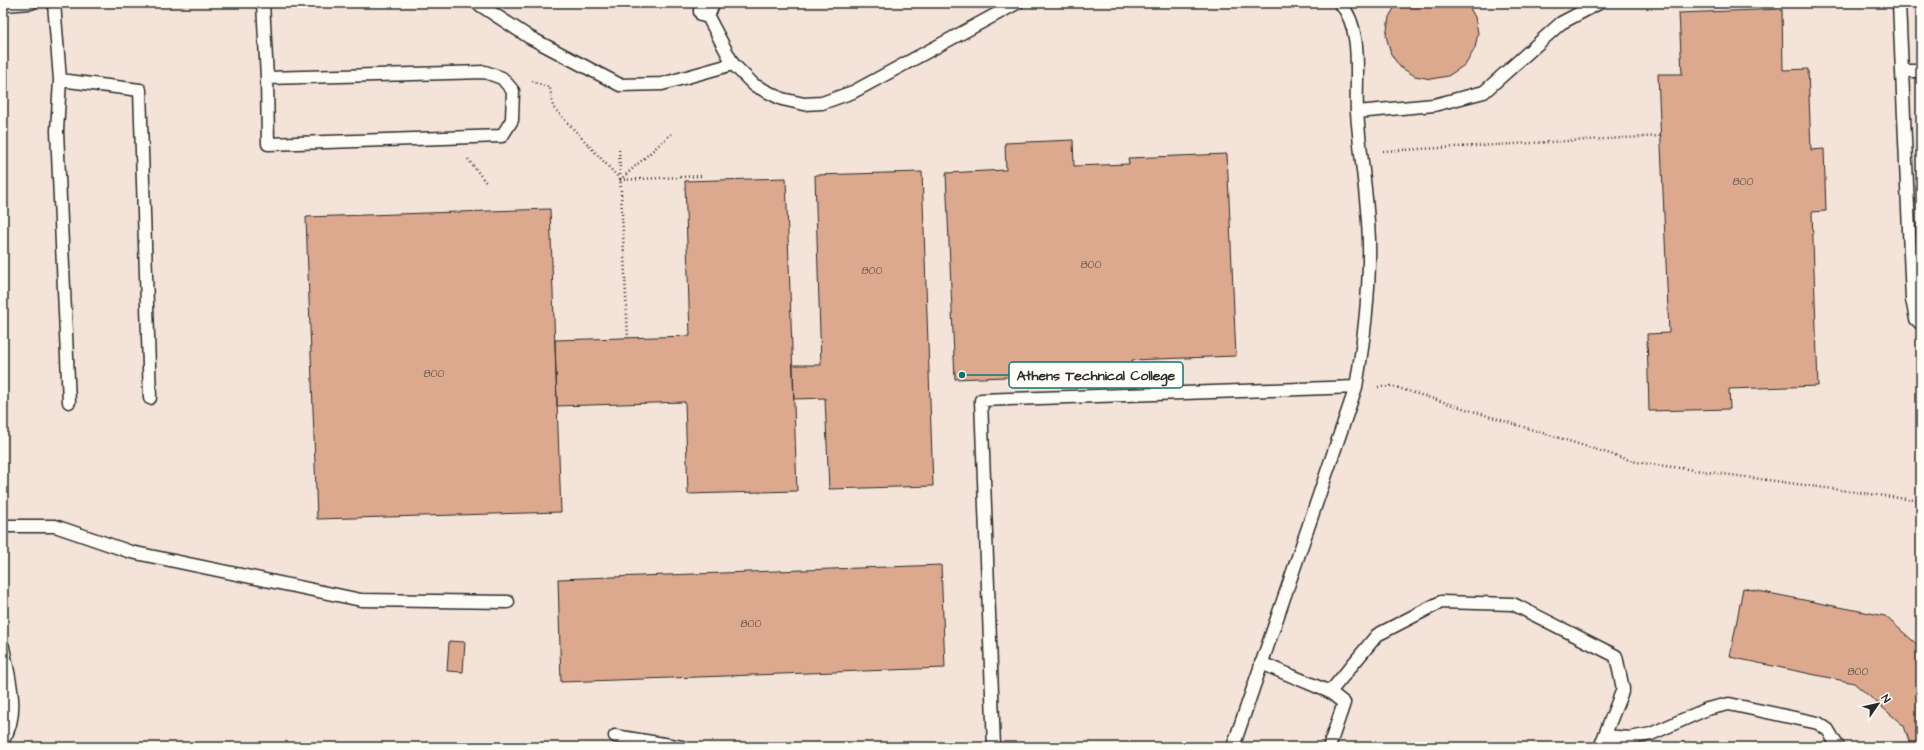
<svg xmlns="http://www.w3.org/2000/svg" width="1924" height="750" viewBox="0 0 1924 750" font-family="'Architects Daughter',sans-serif">
<rect width="100%" height="100%" fill="#fdfcf7"/>
<filter id="ink" filterUnits="userSpaceOnUse"><feTurbulence type="fractalNoise" baseFrequency=".025" numOctaves="2"/><feDisplacementMap in="SourceGraphic" scale="8" xChannelSelector="R" yChannelSelector="G"/><feConvolveMatrix kernelMatrix="1 2 1 2 8 2 1 2 1" color-interpolation-filters="sRGB"/></filter>
<g filter="url(#ink)">
<path fill="#f3e3d8" d="M3 3H1921V747H3Z"/>
<path fill="#dca98f" stroke="#2b2b2b" d="M1397 3H1467L1475 17 1478 33 1475 48 1466 64 1448 76 1431 79 1415 76 1400 67 1391 54 1386 36 1389 17Z
M1782 9 1783 70 1808 69 1811 150 1824 149 1826 211 1812 212 1818 386 1729 389 1730 409 1649 411 1647 334 1669 333 1658 74H1682L1679 13Z
M1073 140 1074 166 1129 164 1128 158 1227 154 1236 356 1132 360 1133 372 955 379 946 173 1006 170 1005 143Z
M922 172 933 486 829 489 825 398 794 399 793 365H821L815 175Z
M786 178 797 491 688 494 685 402 557 406 555 340 690 336 685 181Z
M550 209 561 512 317 519 306 217Z
M941 565 945 668 561 682 558 579Z
M1743 588 1885 616 1921 648V747H1911L1904 726 1854 683 1730 657Z
M449 641 465 642 463 672 447 671Z"/>
<g fill="none" stroke-linecap="round" stroke-linejoin="round">
<defs>
<path id="lane" d="M54 3 60 80 57 131 69 402
M263 3 267 78 268 144 502 136 512 120 513 91 502 78 485 72 267 78
M477 3 529 37 620 85 662 84 733 64
M1899 3 1912 299 1916 319 1921 324
M3 5 31 3
M705 5V11L733 64 754 85 782 99 804 104 822 103 853 92 1017 3
M1903 71H1921
M60 80 140 90 150 398
M1357 112 1434 105 1484 92 1561 23 1599 3
M3 526H55L131 552 361 600 508 602
M3 647C8 676 21 713 3 740
M1261 663 1330 692 1344 703 1329 747
M1330 692 1377 635 1441 602 1513 604 1616 656 1623 689 1600 747
M615 736 682 747
M1605 736 1630 738 1651 734 1707 709 1729 704 1818 723 1828 730 1838 747
M994 747 981 400 1356 387C1364 340 1370 290 1369 242 1368 199 1360 155 1357 112 1355 78 1364 30 1340 3
M1233 747 1356 387"/>
<path id="highway" d="M705 11 708 3"/>
</defs>
<use href="#lane" stroke="#2b2b2b" stroke-width="15"/>
<use href="#highway" stroke="#2b2b2b" stroke-width="25"/>
<path stroke="#2b2b2b" stroke-width="2.5" stroke-dasharray="1 3" stroke-linecap="butt" d="M532 81 550 88 553 107 620 179
M619 150 628 338
M1383 151 1661 136
M468 159 487 184
M620 180 701 176
M620 180 671 134
M1378 387 1392 386 1636 462 1921 501
M3 426H4"/>
<use href="#lane" stroke="#fdfcf7" stroke-width="12"/>
<use href="#highway" stroke="#fdfcf7" stroke-width="22"/>
</g>
</g>
<g text-anchor="middle" stroke-width="3.5" stroke-linejoin="round" paint-order="stroke">
<g font-size="11" fill="#574a44">
<text x="1743" y="185">800</text>
<text x="1091" y="268">800</text>
<text x="872" y="274">800</text>
<text x="434" y="377">800</text>
<text x="751" y="627">800</text>
<text x="1858" y="675">800</text>
</g>
</g>
<path fill="none" stroke="#0f766e" stroke-width="1.5" d="M962 375L1009 375"/>
<circle fill="#0f766e" stroke="#fdfcf7" stroke-width="1.5" cx="962" cy="375" r="4"/>
<rect fill="#fdfcf7" stroke="#0f766e" stroke-width="1.5" x="1009" y="362" width="174" height="26" rx="4"/>
<g font-size="14" text-anchor="middle" font-weight="bold" fill="#2b2b2b">
<text x="1096" y="380">Athens Technical College</text>
</g>
<rect width="1924" height="750" fill="none" stroke="#fdfcf7" stroke-width="16"/>
<rect x="8" y="8" width="1908" height="734" fill="none" stroke="#2b2b2b" stroke-width="1.5" filter="url(#ink)"/>
<g transform="translate(1878 704) rotate(56)" stroke="#fdfcf7" stroke-width="3" paint-order="stroke">
<path d="M0-3L7 15L0 10L-7 15Z" fill="#2b2b2b"/>
<text y="-6" font-size="11" font-weight="bold" text-anchor="middle" fill="#2b2b2b">N</text>
</g>
</svg>
